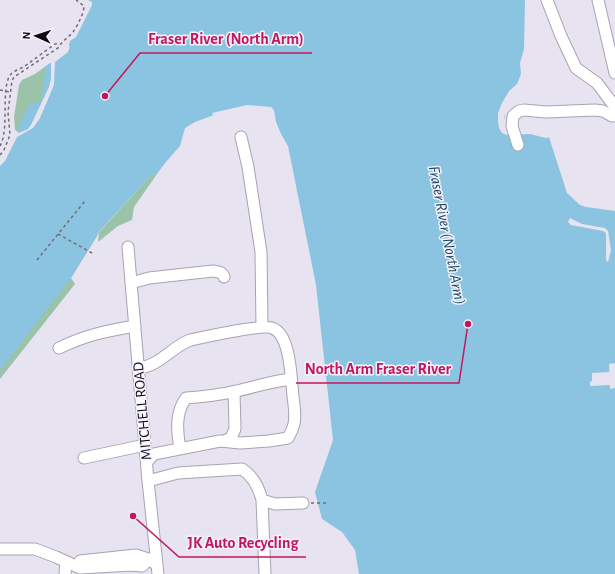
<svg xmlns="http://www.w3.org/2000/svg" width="615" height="574" viewBox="0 0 615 574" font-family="'Alegreya Sans',sans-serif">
<rect width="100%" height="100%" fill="#e8e3f1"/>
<path fill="#9ac3aa" d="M50 63H51V79L36 118 19 133 15 130 14 117 19 85 22 80 35 74Z
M157 174 134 207 132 220 118 226 98 242 99 233 71 278 75 284 0 379V342L151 175Z"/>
<path fill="#8ac4e0" d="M81 0H528L527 49 521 79 504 111 506 131 529 129 549 137 567 193 580 205 586 207 615 211V363L609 364 610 389 615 388V574H359L355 550 342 532 322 519 315 492 333 440 316 285 288 146 274 122 270 112 266 109 245 108 219 113 195 122 185 128 180 146 165 163 157 174 151 175 99 232 71 278 0 370V165L16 137 21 121 30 104 41 101 46 66 68 49 71 37 86 11Z"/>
<path fill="#e8e3f1" d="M79 0H88L92 2V5L76 37 67 43 69 36 83 11Z
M525 0H530L529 50 520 86 505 112 504 117 508 130 530 127 538 129 551 137 546 138 530 134 507 135 502 133 499 128 498 121V113L502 103 509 91 517 84 521 74 520 63 524 49Z
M70 46 68 52 55 62 54 85 40 118 33 128 17 137 5 161 0 166V162L4 157 16 131 19 133 28 129 31 125 49 87 51 79V63H50L44 67 45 65 67 47Z
M247 105 271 107 274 110 276 122 283 139 272 123 269 113 265 111 245 110 213 115 212 113Z
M570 218 582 224 605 228 608 231 611 250 608 262 606 260V233L603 231 571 225 568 222Z
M610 372V385L590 386V382L592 381V373Z"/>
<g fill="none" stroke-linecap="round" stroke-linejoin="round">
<defs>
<path id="minor" d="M547 0 561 36 576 68 597 83 615 107
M598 0 615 73
M241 137 248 167 261 252 262 327
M518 145 512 126 513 116 519 111 524 110 546 112 595 110 603 111 612 116H615
M128 247 148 481 158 574
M131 283 149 278 213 271C219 272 222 272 224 277
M59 348C86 335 106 331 135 326
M139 368C159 366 172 347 190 340 204 337 262 324 272 328 291 334 291 380 293 396 294 405 296 415 294 424 293 428 291 433 288 438L269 441 240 443 220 441 154 454 147 462
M224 441 231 438 235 429 234 392
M180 449C177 431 175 413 186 398 203 397 219 395 236 391 255 387 272 381 291 379
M84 458 145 445
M148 481 178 473 242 469C253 476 259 488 262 500L265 574
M262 500 275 504 303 503
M0 549H35L56 557 80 568 131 565 142 566 149 559
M80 561 136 555 148 559 154 563
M65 574 66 562"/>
</defs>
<use href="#minor" stroke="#a7a3b0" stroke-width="13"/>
<path stroke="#706d75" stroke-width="1.5" stroke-dasharray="3 3" stroke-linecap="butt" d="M0 90 10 92
M0 146C10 128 0 87 11 74 15 70 21 69 25 66 35 59 45 51 55 44L60 43
M0 155 4 150 10 135 8 112 12 81 14 77 58 48C62 41 68 38 73 32 78 25 84 13 84 6L76 0
M58 234 92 253
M37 260 85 201
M311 503H326"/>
<use href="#minor" stroke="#fff" stroke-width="11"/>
</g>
<g text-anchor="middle" stroke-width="3" stroke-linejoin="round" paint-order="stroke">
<g font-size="15" fill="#0c0b0f" stroke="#f5f1ff">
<text transform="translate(142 411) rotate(-95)" y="5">MITCHELL ROAD</text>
</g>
<g font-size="16" font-style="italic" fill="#18485c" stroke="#f5f1ff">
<text transform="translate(448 235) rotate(79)" y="6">Fraser River (North Arm)</text>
</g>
</g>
<path fill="none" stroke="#c2185b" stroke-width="1.5" d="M105 96L140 53H312M468 324L459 383H296M133 516L179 557H306"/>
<g fill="#c2185b" stroke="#f5f1ff" stroke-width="1.5">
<circle cx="105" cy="96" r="4"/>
<circle cx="468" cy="324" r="4"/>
<circle cx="133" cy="516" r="4"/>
</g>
<g font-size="16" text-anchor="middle" font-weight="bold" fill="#c2185b" stroke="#f5f1ff" stroke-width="3" stroke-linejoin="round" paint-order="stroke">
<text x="226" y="44">Fraser River (North Arm)</text>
<text x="378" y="374">North Arm Fraser River</text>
<text x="243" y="548">JK Auto Recycling</text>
</g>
<g transform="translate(36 36) rotate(273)" stroke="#f5f1ff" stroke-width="3" paint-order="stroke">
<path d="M0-3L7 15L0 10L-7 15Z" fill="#0c0b0f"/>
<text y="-6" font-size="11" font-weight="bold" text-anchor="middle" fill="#0c0b0f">N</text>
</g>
</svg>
